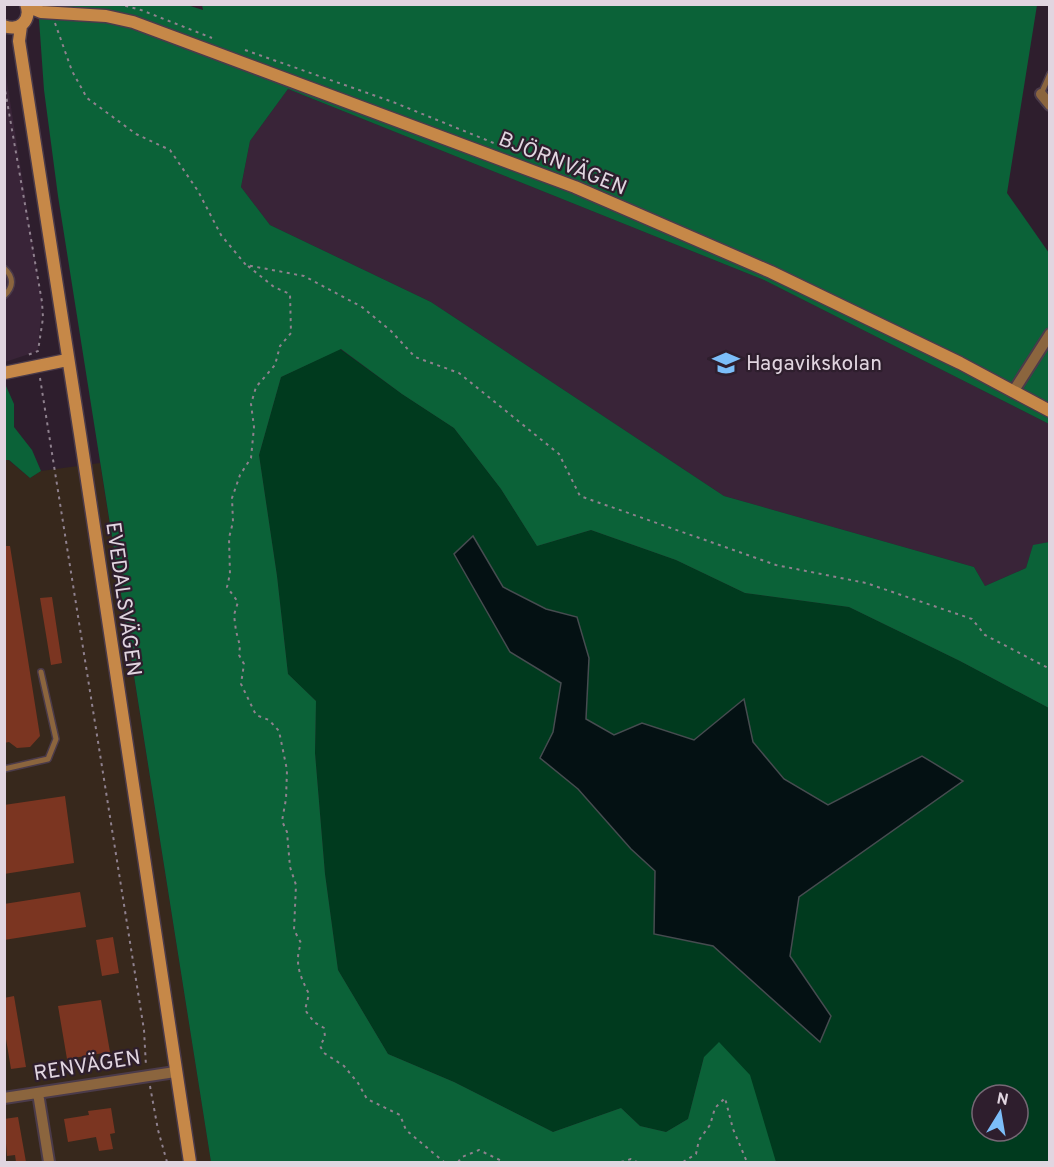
<svg xmlns="http://www.w3.org/2000/svg" width="1054" height="1167" viewBox="0 0 1054 1167" font-family="Overpass,sans-serif">
<rect width="100%" height="100%" fill="#2e1e2d"/>
<path fill="#37281c" d="M4 460H8L30 478 41 471 100 463 211 1162H5Z"/>
<path fill="#392438" d="M4 63 42 302 38 351 5 362Z
M288 89 764 280 1049 424V542L1033 546 1026 568 985 586 974 567 724 496 431 302 270 225 241 187 250 141Z"/>
<path fill="#003a1e" fill-rule="evenodd" d="M340 349 402 394 454 428 501 489 537 546 591 530 676 560 745 593 849 607 960 661 1049 708V1162H776L772 1152 704 1057 688 1119 666 1132 640 1126 621 1108 553 1132 454 1082 388 1054 338 970 325 874 315 753 316 701 288 674 277 576 259 455 281 377ZM473 536 503 587 546 609 577 617 589 658 586 719 614 735 642 723 694 740 744 700 753 742 784 779 828 805 922 756 962 781 799 897 790 956 831 1016 820 1042 713 946 654 934 655 871 631 849 578 789 541 758 553 732 561 683 510 652 454 554ZM982 1095H1018V1131H982Z"/>
<path fill="#0b6238" d="M184 4 203 10 202 5H1037L1007 193 1049 253V424L764 280 288 89 250 141 241 187 270 225 431 302 724 496 974 567 985 586 1026 568 1033 545 1049 542V708L960 661 849 607 745 593 676 560 591 530 537 546 501 489 454 428 402 394 341 349 281 377 259 455 277 576 288 674 316 701 315 753 325 874 338 970 388 1054 454 1082 553 1132 621 1108 640 1126 666 1132 688 1119 704 1057 719 1042 750 1075 776 1162H211L58 196 44 90 38 5Z
M6 386 14 404V427L32 450 41 471 30 478 9 460H5L4 387Z"/>
<path fill="#041113" stroke="#464c50" stroke-width="1.5" d="M473 536 503 587 546 609 577 617 589 658 586 719 614 735 642 723 694 740 744 699 753 742 784 779 828 805 922 756 963 781 799 897 790 956 831 1016 820 1042 713 946 654 934 655 871 631 849 578 789 540 758 553 732 561 683 510 652 454 554Z"/>
<path fill="#7b3521" d="M4 546H10L40 736 30 747 17 748 9 742 4 743Z
M52 597 62 663 51 665 40 598Z
M65 796 74 863 4 874V805Z
M80 892 86 927 4 940V904Z
M113 937 119 973 102 976 96 940Z
M14 996 26 1067 11 1069 4 1027V998Z
M101 1000 110 1052 67 1059 58 1006Z
M111 1108 115 1133 110 1134 113 1149 99 1151 96 1137 68 1142 64 1119 89 1115 88 1111Z
M18 1117 26 1162H16L15 1155 7 1156 4 1119Z"/>
<g fill="none" stroke-linecap="round" stroke-linejoin="round">
<defs>
<path id="lane" d="M1041 94 1050 74
M4 268C14 277 14 287 4 296
M4 769 48 759 56 739 41 672"/>
<path id="street" d="M1041 94 1050 105
M1013 392 1050 334
M38 1093 49 1162
M4 1098 175 1072"/>
<path id="secondary" d="M27 6 41 12 106 16 133 22 575 187 771 272 960 363 1050 411
M4 26C20 32 32 20 26 4
M21 26 19 41 80 434 190 1162
M4 373 67 360"/>
</defs>
<use href="#lane" stroke="#4b3b4a" stroke-width="8"/>
<use href="#street" stroke="#4b3b4a" stroke-width="14"/>
<use href="#secondary" stroke="#4b3b4a" stroke-width="15"/>
<path stroke="#8f818e" stroke-width="2" stroke-dasharray="3 4.5" stroke-linecap="butt" d="M118 4 141 10 212 38
M55 23 72 71 87 98 136 134 170 150 198 191 221 235 246 265 304 276 362 307 391 331 415 357 459 373 559 454 580 496 776 565 866 583 972 619 985 635 1050 669
M245 50 393 102 501 146
M4 84 42 302 43 318 38 351 25 356
M248 266 274 287 290 294 291 333 280 346 275 365 256 387 251 404 254 427 251 458 240 475 232 498 233 522 229 538 230 574 227 587 238 602 234 615 236 631 240 646 239 655 244 664 241 684 256 715 269 720 279 731 287 770 286 799 282 821 287 832 290 867 296 885 294 930 301 943C294 963 300 976 309 994L305 1010 314 1022 324 1028 325 1037 320 1046 324 1053 344 1066 358 1083 367 1099 400 1115 406 1130 444 1162
M40 378 144 1030 146 1066
M150 1086 158 1130 167 1162
M458 1162 462 1157 479 1150 504 1162
M621 1162 631 1159 637 1162
M683 1162 696 1154 699 1140 710 1125 715 1108 725 1098 733 1129 747 1162"/>
<use href="#lane" stroke="#8b653e" stroke-width="5"/>
<use href="#street" stroke="#8b653e" stroke-width="10"/>
<use href="#secondary" stroke="#c68848" stroke-width="12"/>
</g>
<defs>
<symbol id="school-bare" viewBox="-9 -9 18 18"><path d="M0-5L7-2L0 1L-7-2ZM-4 1L0 2.5L4 1V4Q0 6-4 4Z" fill="#7cbef9" stroke="#2e1e2d" stroke-width="2.5" paint-order="stroke"/></symbol>
</defs>
<g fill-rule="evenodd">
<use href="#school-bare" x="707" y="344" width="38" height="38"/>
</g>
<g text-anchor="middle" stroke-width="4.5" stroke-linejoin="round" paint-order="stroke">
<g font-size="21" fill="#e1d5e0" stroke="#2e1e2d">
<text transform="translate(563 163) rotate(22)" y="7">BJÖRNVÄGEN</text>
<text transform="translate(124 599) rotate(82)" y="7">EVEDALSVÄGEN</text>
<text transform="translate(87 1065) rotate(-9)" y="7">RENVÄGEN</text>
</g>
<g font-size="21" fill="#e1d5e0" stroke="#2e1e2d" text-anchor="start">
<text x="746" y="370">Hagavikskolan</text>
</g>
</g>
<rect width="1054" height="1167" fill="none" stroke="#e1d5e0" stroke-width="12"/>
<g transform="translate(1000 1113) rotate(11)"><circle r="28" fill="#2e1e2d" stroke="#766775" stroke-width="1.5"/>
<path d="M0-4.5L10 22L0 15L-10 22Z" fill="#7cbef9"/>
<text y="-9" font-size="16" font-weight="bold" text-anchor="middle" fill="#e1d5e0">N</text>
</g>
</svg>
